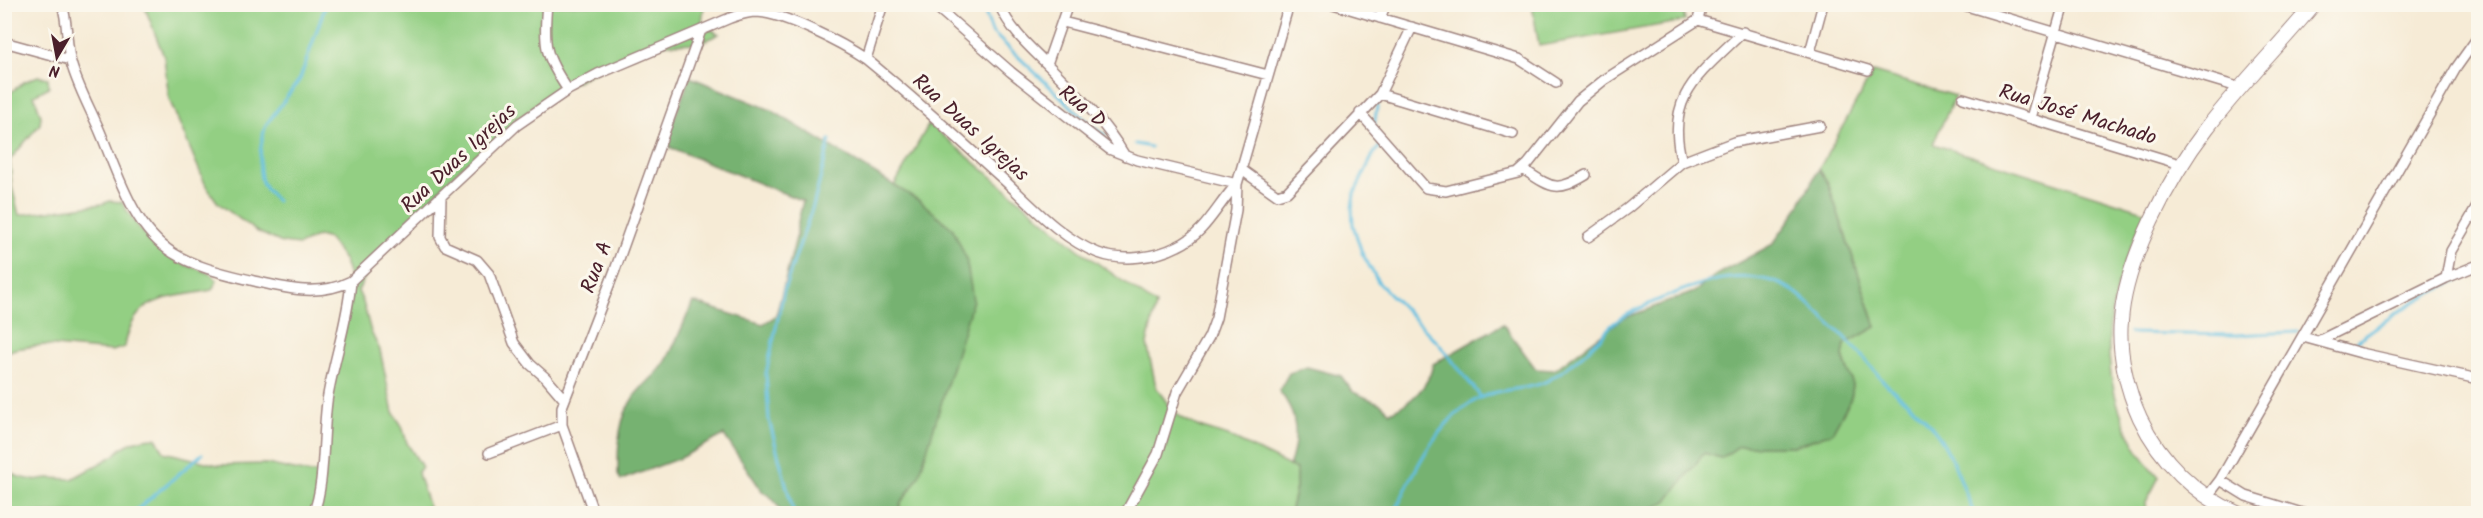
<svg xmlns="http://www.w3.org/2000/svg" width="2483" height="518" viewBox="0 0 2483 518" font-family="Kalam,sans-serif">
<rect width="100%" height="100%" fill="#fbf7ec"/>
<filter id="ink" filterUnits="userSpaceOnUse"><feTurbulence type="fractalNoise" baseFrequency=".0167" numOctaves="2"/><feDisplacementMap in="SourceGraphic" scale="12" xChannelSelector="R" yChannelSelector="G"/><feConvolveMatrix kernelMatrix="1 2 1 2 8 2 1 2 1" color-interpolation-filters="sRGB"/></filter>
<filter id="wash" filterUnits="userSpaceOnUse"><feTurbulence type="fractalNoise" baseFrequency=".008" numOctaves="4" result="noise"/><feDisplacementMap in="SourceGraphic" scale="24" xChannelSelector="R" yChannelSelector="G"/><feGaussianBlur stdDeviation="1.35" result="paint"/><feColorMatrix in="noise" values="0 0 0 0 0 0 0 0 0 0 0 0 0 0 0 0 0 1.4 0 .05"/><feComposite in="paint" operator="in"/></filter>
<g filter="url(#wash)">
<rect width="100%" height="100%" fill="#f6ebd6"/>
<path fill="#93cf83" stroke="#6e7757" stroke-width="1.5" d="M144 5H704L702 24 719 34 701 43 666 44 654 47 610 64 551 94 533 107 457 171 403 228 370 266 358 291 363 302 371 332 380 350 393 412 402 426 407 443 422 467 418 472 419 477 431 513H5L4 469 19 477 33 480 48 478 72 479 115 455C123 443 142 438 156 438L164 452 218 465 267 464 308 473H323L328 408 353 285 345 261 329 239 318 236 299 245 282 243 256 231 218 203 206 186 169 99 164 57Z
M1532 5H1682L1685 21 1539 46Z
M1873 72 1955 96 1933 144 2147 212C2107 290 2092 363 2134 444 2140 456 2151 467 2159 477L2146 502 2147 513 1629 514 1635 512 1691 469 1704 453 1721 458 1739 446H1795L1832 433 1851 398 1853 385 1843 356 1845 344 1876 327 1828 183 1819 169Z
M38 76 48 78 49 87 34 95 41 116 40 124 10 160 12 187 19 215 102 204 110 201 122 202C136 228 154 247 179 262 192 269 208 269 217 280L212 290C169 299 133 294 125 347L112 351 43 345 15 349 5 353V97L24 82Z
M929 124 1078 249 1156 305 1147 344 1156 387 1172 410 1182 418 1199 427 1228 436 1296 469V488L1290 513H897L901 503 919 476 894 186Z"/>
<path fill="#76b271" stroke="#60684e" stroke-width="1.5" d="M690 77 771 110 920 201 953 229 966 258 973 300 919 476 901 503 897 513H782L773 499 762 491 724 435 680 458 621 480 618 475C618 446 617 420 635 395 644 383 658 375 666 361 676 343 684 322 693 302L763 324 776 316 797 234V226L803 201 664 145Z
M1819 169 1828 183 1876 327 1845 344 1843 357 1853 385 1851 398 1832 433 1794 446H1739L1721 458 1704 453 1668 500 1656 507 1629 513H1290L1296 488V469L1289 466C1299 440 1298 412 1279 391L1289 373 1307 367 1341 376 1353 392 1381 404 1390 412C1411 403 1429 387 1433 364L1503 324 1536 369 1554 370 1622 319 1694 292 1716 275 1773 244 1796 211Z"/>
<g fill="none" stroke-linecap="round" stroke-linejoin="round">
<path stroke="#63c0e1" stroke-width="3" d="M982 4 992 32 1095 129 1105 135
M1374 126 1378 101
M1382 143 1373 155 1354 194 1352 208 1353 225 1362 253 1379 283 1439 344 1481 397
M1135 144 1151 147
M277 201C271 195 262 187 261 178 258 162 261 139 266 125L300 79 326 4
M2130 333 2235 335 2298 332
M2357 341C2397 311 2431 289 2478 272
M132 514 202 454
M794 514 769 420 766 374 784 290 814 203 830 140
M1394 514C1414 471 1440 412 1487 395 1508 386 1531 392 1552 378 1568 368 1584 354 1597 341 1603 336 1607 329 1613 324 1628 312 1655 301 1673 294 1711 278 1758 267 1795 292 1806 300 1815 310 1825 319 1845 337 1862 354 1878 375 1891 392 1910 402 1924 418 1950 445 1960 479 1974 514"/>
</g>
</g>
<g filter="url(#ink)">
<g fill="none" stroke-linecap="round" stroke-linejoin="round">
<defs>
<path id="street" d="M62 4C68 23 66 40 70 58 74 80 92 112 101 134 118 174 133 228 173 253 197 268 226 274 254 281 288 289 319 297 351 281L517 125 568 90 598 74 730 18C739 15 747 12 757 12 786 14 842 43 866 59 914 98 959 139 1004 180 1032 206 1062 239 1098 253 1122 262 1155 258 1178 246 1206 233 1217 205 1237 184
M547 4C543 46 545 56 568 90
M933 4 1011 72 1109 149 1137 160 1237 184
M999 4C1011 32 1031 48 1051 68 1079 96 1105 122 1125 156
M1333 4 1519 59 1556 83
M1960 4 2241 88
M2283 4 2308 12
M1380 18 1386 4
M1698 20 1868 70
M1063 22 1268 75
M4 42 70 60
M1810 52 1823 4
M866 59 883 4
M1047 64 1068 4
M1380 94 1513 134
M1963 98 2183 165
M1360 113 1426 188 1446 191 1518 173 1528 164 1578 101 1604 80 1698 20 1702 4
M2031 118 2064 4
M1682 162C1664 96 1700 74 1743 32
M1523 169C1552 188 1556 193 1586 175
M1242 170 1277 195 1287 192 1380 94 1412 27
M441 198 440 237 445 246 477 260 489 274 514 343 530 364 546 378 564 399
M1588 237 1628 208 1682 162 1734 142 1820 126
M2446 278 2451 251 2478 205
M2303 337 2361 353 2478 379
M2318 341 2446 278 2478 265
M489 453 562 425
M2220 480 2246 496 2305 514
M2207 497 2220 480 2456 68 2478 37
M313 514C326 484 322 429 328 395 335 356 348 320 351 281
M594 514 562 425V407L615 270 700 33
M1125 514 1158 454 1177 392 1209 337 1216 318 1236 210 1237 184 1289 4"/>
<path id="primary" d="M2239 514C2196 496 2160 460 2140 418 2127 390 2118 352 2121 321 2125 260 2170 176 2207 128 2240 85 2279 46 2314 4"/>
</defs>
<use href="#street" stroke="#a08580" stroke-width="12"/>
<use href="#primary" stroke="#a08580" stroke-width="16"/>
<use href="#street" stroke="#fff" stroke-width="9"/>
<use href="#primary" stroke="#fff" stroke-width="14"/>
</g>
</g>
<g text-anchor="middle" stroke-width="6" stroke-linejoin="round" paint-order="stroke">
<g font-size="21" fill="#4a1f2b" stroke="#fbf7ec">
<text transform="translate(1083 106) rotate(39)" y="7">Rua D</text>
<text transform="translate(2078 114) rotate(17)" y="7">Rua José Machado</text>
<text transform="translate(971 127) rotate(42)" y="7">Rua Duas Igrejas</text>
<text transform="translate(458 158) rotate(-43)" y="7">Rua Duas Igrejas</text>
<text transform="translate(596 267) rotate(-69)" y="7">Rua A</text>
</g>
</g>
<rect width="2483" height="518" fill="none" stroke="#fbf7ec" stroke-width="24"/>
<g transform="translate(57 57) rotate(190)" stroke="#fbf7ec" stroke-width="4.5" paint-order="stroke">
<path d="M0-4.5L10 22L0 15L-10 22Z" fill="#4a1f2b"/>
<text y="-9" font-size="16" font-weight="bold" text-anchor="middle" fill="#4a1f2b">N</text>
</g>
</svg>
